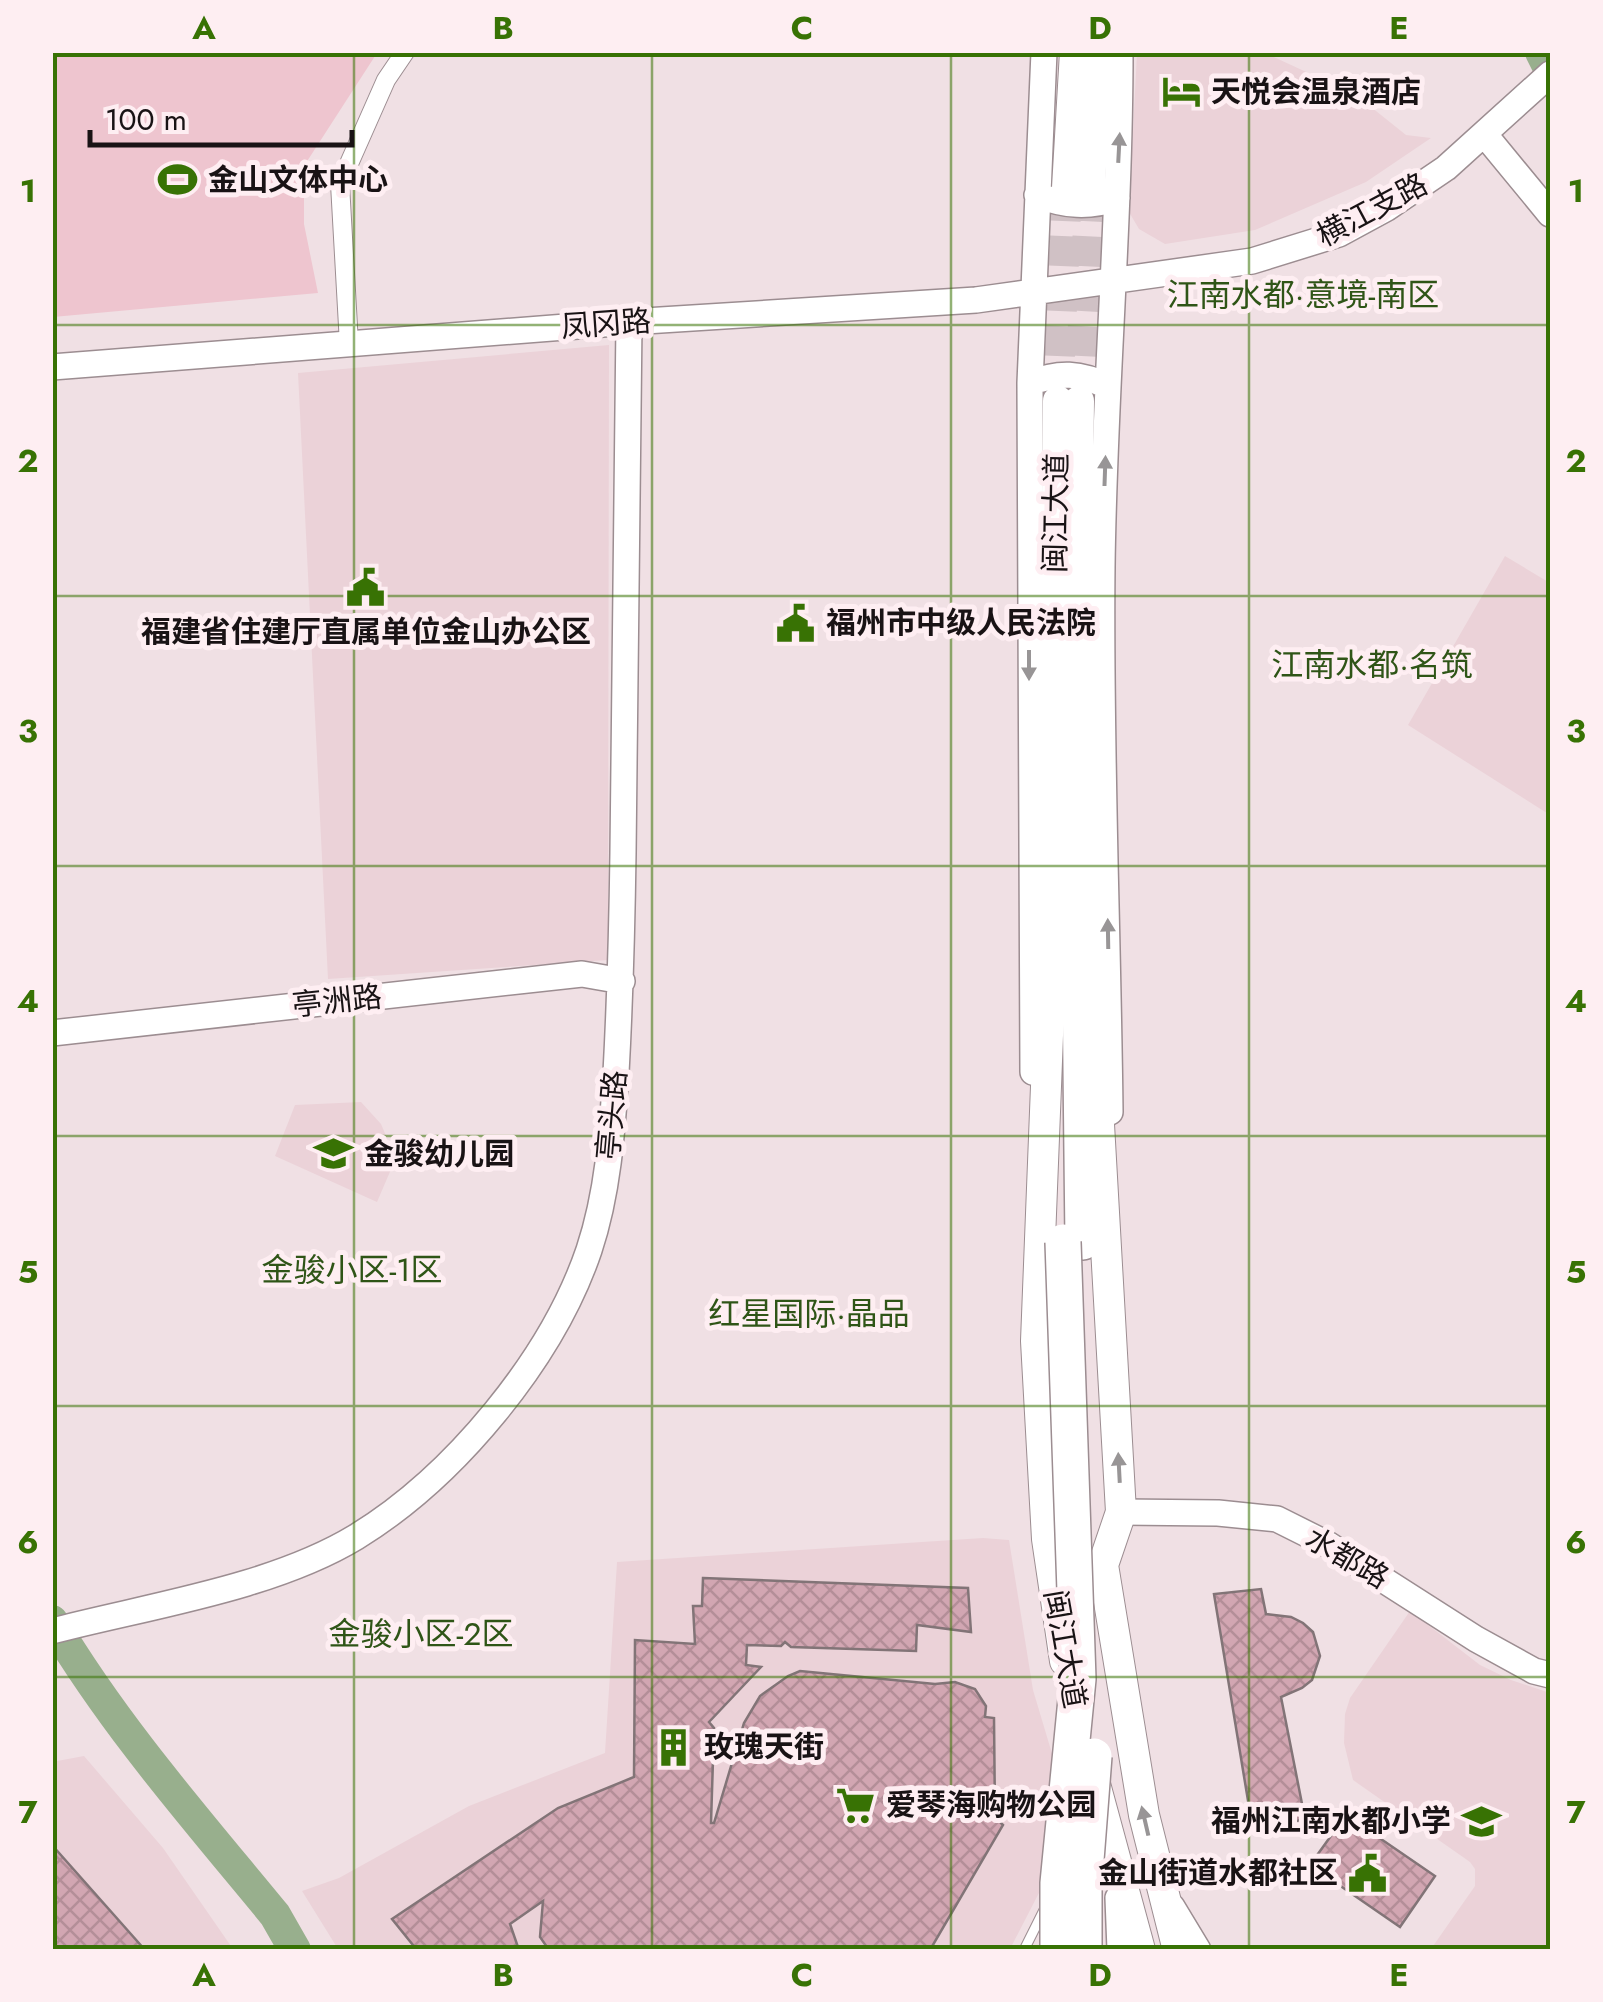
<svg xmlns="http://www.w3.org/2000/svg" width="1603" height="2002" viewBox="0 0 1603 2002" font-family="Jost,'Noto Sans SC',sans-serif">
<defs>
<pattern id="building-cross-hatch" width="8" height="8" patternUnits="userSpaceOnUse" patternTransform="scale(2.5)"><rect width="8" height="8" fill="#d2a6b2"/><path d="M0 0l8 8M0 8l8-8" fill="none" stroke="#b48e98"/></pattern>
</defs>
<rect width="100%" height="100%" fill="#f0e0e4"/>
<path fill="#ebd2d8" d="M1137 53H1265L1356 95 1406 135 1431 138 1366 182 1255 230 1165 244 1139 229 1129 212Z
M609 345 608 960 328 979 298 373Z
M1505 556 1550 583V815L1408 725Z
M361 1102 381 1124 393 1152 392 1167 377 1202 275 1156 295 1105Z
M983 1538 1009 1540 1033 1690 1059 1777 1042 1887 1010 1949H338L302 1891 339 1878 469 1806 605 1753 617 1562Z
M1410 1611 1480 1665 1511 1680 1550 1693V1949H1431L1475 1886V1869L1470 1862 1353 1780 1344 1743 1345 1714 1350 1698Z
M84 1756 163 1848 233 1949H53L52 1762Z"/>
<path fill="#eec5cf" d="M53 52 377 53 304 166V224L318 293 53 317Z"/>
<g fill="none" stroke-linecap="round" stroke-linejoin="round">
<path stroke="#98af8d" stroke-width="32" d="M1541 52 1550 70
M52 1621C115 1727 197 1820 275 1915L295 1950"/>
</g>
<path fill="url(#building-cross-hatch)" stroke="#827477" stroke-width="2.5" d="M703 1578 968 1588 971 1632 917 1625 916 1651 791 1647 785 1642 781 1646 747 1645 746 1665 761 1667 709 1722 714 1728 711 1823H714L744 1723 760 1696 788 1676 800 1671 935 1684 955 1682 975 1689 986 1706 985 1717 994 1718 995 1817 1003 1825 930 1950H549L540 1937 543 1901 510 1924 519 1950H417L392 1919 558 1808 634 1777 635 1640 695 1644 693 1606H702Z
M1261 1589 1266 1614 1291 1617 1303 1623 1313 1632 1320 1656 1312 1680 1302 1688 1281 1697 1305 1819 1253 1831 1214 1594Z
M1346 1815 1435 1876 1400 1927 1310 1865Z
M52 1845 145 1950H52Z"/>
<g fill="none" stroke-linecap="round" stroke-linejoin="round">
<path stroke="#d0c1c5" stroke-width="30" stroke-dasharray="30 15" stroke-linecap="butt" d="M1058 401 1067 188
M1079 401 1090 189"/>
<defs>
<path id="lane" d="M1024 1950 1045 1908"/>
<path id="street" d="M349 344 340 184 386 80 405 52"/>
<path id="secondary" d="M1485 135 1550 214
M1037 195C1065 206 1089 208 1117 198
M52 367 629 322 976 300 1252 261 1339 234 1387 208 1446 168 1550 74
M1030 383C1058 372 1081 372 1108 387
M52 1033 582 974 622 981
M1033 1072 1030 383 1044 52
M1110 1112C1108 931 1100 748 1102 567 1104 395 1120 224 1120 52
M1121 1512 1218 1513 1277 1519 1329 1545 1476 1639 1534 1671 1550 1675
M52 1631C148 1606 272 1588 356 1537 454 1477 552 1359 589 1250 608 1193 612 1133 616 1073 620 999 622 926 623 853 625 676 627 499 629 322
M1118 1898 1120 1950
M1172 1907 1198 1950"/>
<path id="primary" d="M1067 188 1075 52
M1090 189 1096 52
M1058 401 1057 806 1036 1341 1047 1539 1065 1661
M1079 401 1077 567 1080 828
M1097 1089 1121 1512 1103 1565 1144 1815 1178 1950
M1095 1784 1140 1950"/>
<path id="highway" d="M1078 806 1083 1242"/>
</defs>
<use href="#lane" stroke="#9c8d91" stroke-width="11"/>
<use href="#street" stroke="#9c8d91" stroke-width="20"/>
<use href="#secondary" stroke="#9c8d91" stroke-width="28"/>
<use href="#primary" stroke="#9c8d91" stroke-width="32"/>
<use href="#highway" stroke="#9c8d91" stroke-width="38"/>
<use href="#lane" stroke="#fff" stroke-width="9"/>
<use href="#street" stroke="#fff" stroke-width="18"/>
<use href="#secondary" stroke="#fff" stroke-width="25"/>
<use href="#primary" stroke="#fff" stroke-width="30"/>
<use href="#highway" stroke="#fff" stroke-width="35"/>
<defs>
<path id="highway-bridge" d="M1058 1950V1883L1078 1679 1063 1242
M1084 1950V1886L1094 1756"/>
</defs>
<use href="#highway-bridge" stroke="#9c8d91" stroke-width="38" stroke-linecap="butt"/>
<use href="#highway-bridge" stroke="#fff" stroke-width="35"/>
</g>
<defs><path id="oneway-solid" d="M-6-.8H1V-3.2L6.5 0L1 3.2V.8H-6Z" transform="scale(2.5)"/></defs>
<g fill="#989596">
<use href="#oneway-solid" transform="translate(1119 148) rotate(-87)"/>
<use href="#oneway-solid" transform="translate(1105 471) rotate(-88)"/>
<use href="#oneway-solid" transform="translate(1029 665) rotate(90)"/>
<use href="#oneway-solid" transform="translate(1108 934) rotate(-91)"/>
<use href="#oneway-solid" transform="translate(1119 1468) rotate(-93)"/>
<use href="#oneway-solid" transform="translate(1145 1821) rotate(-103)"/>
</g>
<path fill="none" stroke="#387204" stroke-width="2.5" stroke-opacity="0.55" d="M354 52V1950M652 52V1950M951 52V1950M1249 52V1950M52 325H1550M52 596H1550M52 866H1550M52 1136H1550M52 1406H1550M52 1677H1550"/>
<defs>
<symbol id="hotel-bare" viewBox="-9 -9 18 18"><path d="M-6-4.5h1.5V1H6V5H4.5V3h-9V5H-6ZM-4 0a1.8 1.8 0 1 1 3.6 0ZM.5 0V-2.5h3Q6-2.5 6 0Z" fill="#387204" stroke="#feeef2" stroke-width="2.5" paint-order="stroke"/></symbol>
<symbol id="stadium-bare" viewBox="-9 -9 18 18"><path d="M0-5a6.5 5 0 1 0 0 10a6.5 5 0 1 0 0-10ZM-3.5-1.8h7v3.6h-7Z" fill="#387204" stroke="#feeef2" stroke-width="2.5" paint-order="stroke"/></symbol>
<symbol id="civic-bare" viewBox="-9 -9 18 18"><path d="M-.6-6.5H3V-4.5H.6V-3L4-1V1h2V6H-6V1h2V-1L-.6-3ZM-1.2 2.5V6h2.4V2.5Z" fill="#387204" stroke="#feeef2" stroke-width="2.5" paint-order="stroke"/></symbol>
<symbol id="school-bare" viewBox="-9 -9 18 18"><path d="M0-5L7-2L0 1L-7-2ZM-4 1L0 2.5L4 1V4Q0 6-4 4Z" fill="#387204" stroke="#feeef2" stroke-width="2.5" paint-order="stroke"/></symbol>
<symbol id="building-bare" viewBox="-9 -9 18 18"><path d="M-4-6H4V6H1V3H-1V6H-4ZM-2.5-4.3h1.7v1.8h-1.7ZM.8-4.3h1.7v1.8H.8ZM-2.5-1h1.7V.8h-1.7ZM.8-1h1.7V.8H.8Z" fill="#387204" stroke="#feeef2" stroke-width="2.5" paint-order="stroke"/></symbol>
<symbol id="supermarket-bare" viewBox="-9 -9 18 18"><path d="M-6-5.5h2.5l.6 2H6L4.5 2H-2.5L-4.4-4H-6ZM-1.5 3.2a1.3 1.3 0 1 0 .1 0ZM3 3.2a1.3 1.3 0 1 0 .1 0Z" fill="#387204" stroke="#feeef2" stroke-width="2.5" paint-order="stroke"/></symbol>
</defs>
<g fill-rule="evenodd">
<use href="#hotel-bare" x="1154" y="64" width="55" height="55"/>
<use href="#stadium-bare" x="150" y="152" width="55" height="55"/>
<use href="#civic-bare" x="338" y="560" width="55" height="55"/>
<use href="#civic-bare" x="768" y="596" width="55" height="55"/>
<use href="#school-bare" x="306" y="1126" width="55" height="55"/>
<use href="#building-bare" x="646" y="1720" width="55" height="55"/>
<use href="#supermarket-bare" x="828" y="1778" width="55" height="55"/>
<use href="#school-bare" x="1454" y="1794" width="55" height="55"/>
<use href="#civic-bare" x="1340" y="1846" width="55" height="55"/>
</g>
<g text-anchor="middle" stroke-width="10" stroke-linejoin="round" paint-order="stroke">
<g font-size="30" font-weight="bold" fill="#191315" stroke="#feeef2" text-anchor="start">
<text x="1211" y="102">天悦会温泉酒店</text>
<text x="208" y="190">金山文体中心</text>
<text x="826" y="633">福州市中级人民法院</text>
<text x="366" y="642" text-anchor="middle">福建省住建厅直属单位金山办公区</text>
<text x="364" y="1164">金骏幼儿园</text>
<text x="704" y="1757">玫瑰天街</text>
<text x="886" y="1815">爱琴海购物公园</text>
<text x="1451" y="1831" text-anchor="end">福州江南水都小学</text>
<text x="1338" y="1883" text-anchor="end">金山街道水都社区</text>
</g>
<g font-size="30" fill="#191315" stroke="#feeef2">
<text transform="translate(1372 210) rotate(-28)" y="10">横江支路</text>
<text transform="translate(606 324) rotate(-4)" y="10">凤冈路</text>
<text transform="translate(1056 513) rotate(-89)" y="10">闽江大道</text>
<text transform="translate(337 1001) rotate(-6)" y="10">亭洲路</text>
<text transform="translate(612 1115) rotate(-85)" y="10">亭头路</text>
<text transform="translate(1347 1558) rotate(30)" y="10">水都路</text>
<text transform="translate(1065 1649) rotate(80)" y="10">闽江大道</text>
</g>
<g font-size="32" fill="#2f5517" stroke="#feeef2">
<text x="1303" y="306">江南水都·意境-南区</text>
<text x="1372" y="676">江南水都·名筑</text>
<text x="352" y="1281">金骏小区-1区</text>
<text x="809" y="1325">红星国际·晶品</text>
<text x="421" y="1645">金骏小区-2区</text>
</g>
</g>
<rect width="1603" height="2002" fill="none" stroke="#feeef2" stroke-width="110"/>
<path d="M90 130v15h262v-15" fill="none" stroke="#191315" stroke-width="5"/>
<text x="105" y="130" font-size="30" fill="#191315" stroke="#feeef2" stroke-width="8" paint-order="stroke">100 m</text>
<rect x="55" y="55" width="1493" height="1892" fill="none" stroke="#387204" stroke-width="4"/>
<g font-size="32" text-anchor="middle" font-weight="bold" fill="#387204">
<text x="204" y="39">A</text>
<text x="503" y="39">B</text>
<text x="802" y="39">C</text>
<text x="1100" y="39">D</text>
<text x="1399" y="39">E</text>
<text x="28" y="202">1</text>
<text x="1576" y="202">1</text>
<text x="28" y="472">2</text>
<text x="1576" y="472">2</text>
<text x="28" y="742">3</text>
<text x="1576" y="742">3</text>
<text x="28" y="1012">4</text>
<text x="1576" y="1012">4</text>
<text x="28" y="1283">5</text>
<text x="1576" y="1283">5</text>
<text x="28" y="1553">6</text>
<text x="1576" y="1553">6</text>
<text x="28" y="1823">7</text>
<text x="1576" y="1823">7</text>
<text x="204" y="1986">A</text>
<text x="503" y="1986">B</text>
<text x="802" y="1986">C</text>
<text x="1100" y="1986">D</text>
<text x="1399" y="1986">E</text>
</g>
</svg>
